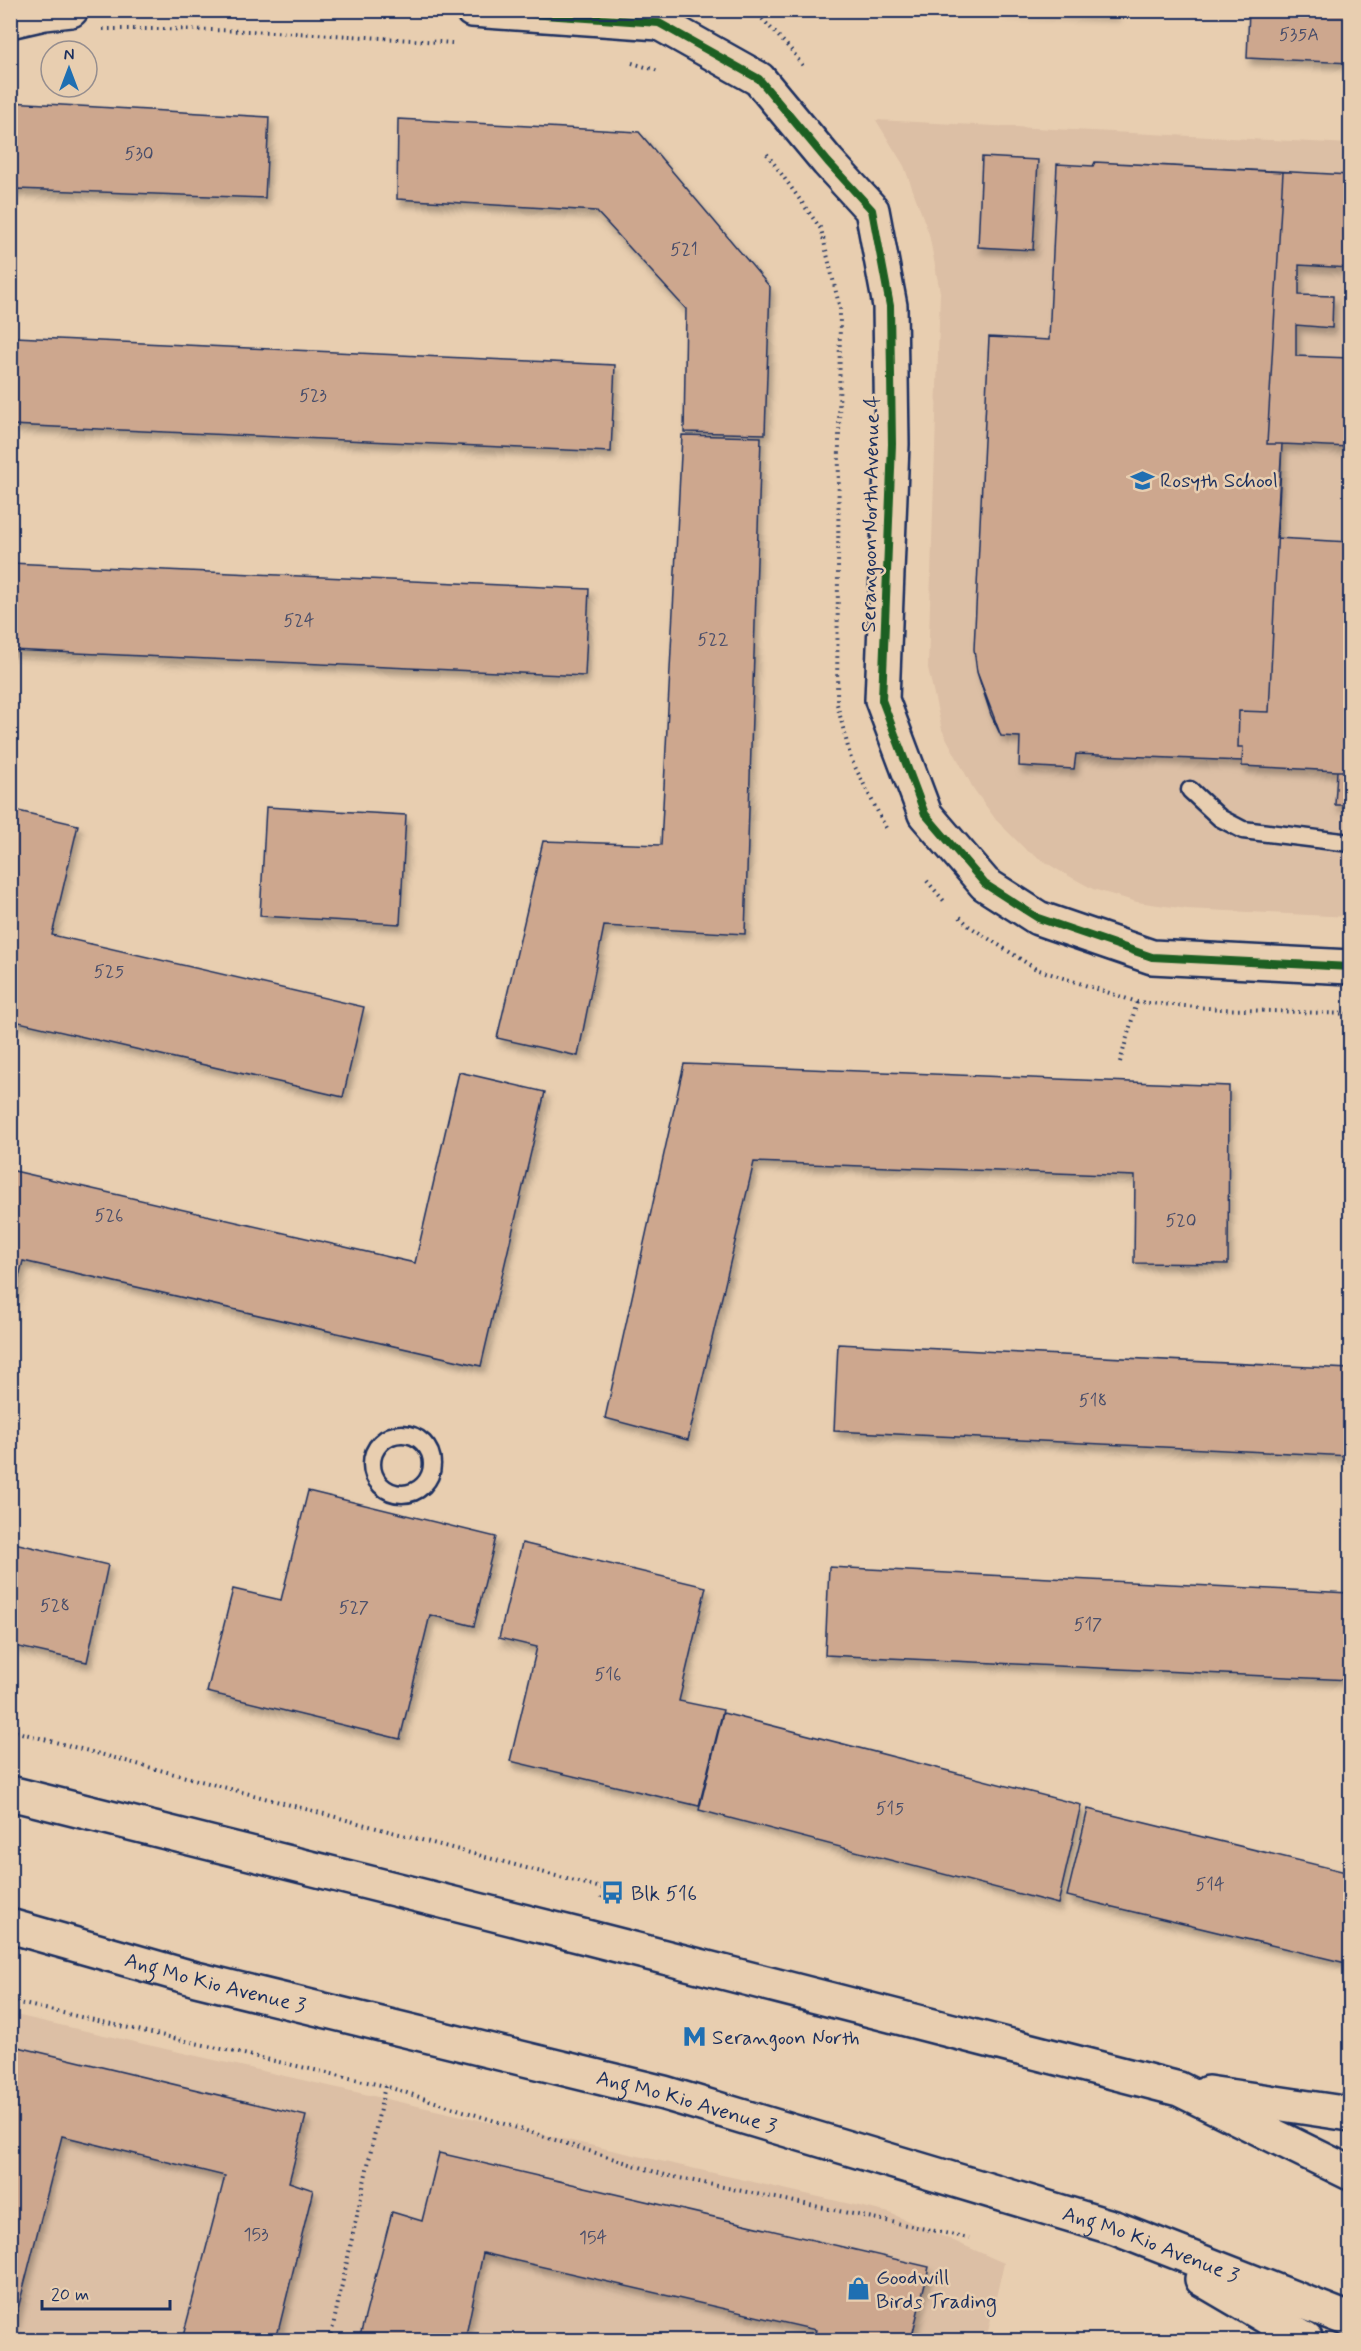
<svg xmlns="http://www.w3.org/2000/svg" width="1361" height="2351" viewBox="0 0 1361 2351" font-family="Mynerve,sans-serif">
<defs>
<filter id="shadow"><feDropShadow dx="3.5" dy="6" stdDeviation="3" flood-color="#0004"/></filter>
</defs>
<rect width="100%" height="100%" fill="#e8ceb0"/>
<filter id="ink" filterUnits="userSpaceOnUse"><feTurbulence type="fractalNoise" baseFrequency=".0167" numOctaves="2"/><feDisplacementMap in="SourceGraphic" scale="12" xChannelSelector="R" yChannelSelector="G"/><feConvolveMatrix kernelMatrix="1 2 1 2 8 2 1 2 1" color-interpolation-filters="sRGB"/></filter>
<g filter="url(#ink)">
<path fill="#dcbfa5" d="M876 120 1350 144V917L1187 909 1137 902 1093 889 1058 870 1026 850 996 820 973 788 942 730 928 668 940 292 929 234 904 166Z
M11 2014 890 2213 1004 2263 986 2340H11Z"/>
<path fill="#cda78e" stroke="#1b2f5e" stroke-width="1.5" filter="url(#shadow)" d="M1003 10H1116V14Z
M1249 10H1350V63L1247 58Z
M10 102 269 117 265 198 17 189 10 194Z
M398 119 639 132 770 287 765 434 684 432 686 309 596 211 397 199Z
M982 157 1038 160 1033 250 978 247Z
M1095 162 1350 175V268L1299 265V295L1333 296 1332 328 1296 325V356L1350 358V447L1282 444 1276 538 1350 542V805H1335L1337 771 1242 766V761L1076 754 1074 769 1019 766 1020 737 1001 736 991 715 977 672 974 649 989 337 1049 340 1057 164 1093 166Z
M1095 162 1283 172 1267 444H1282L1269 712 1239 711 1238 747H1243L1242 761 1076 754 1074 769 1019 766 1020 737 1001 736 977 672 974 649 989 337 1049 340 1057 164 1093 166Z
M15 337 615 365 611 452 11 425Z
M682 435 761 437 745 934 604 926 578 1056 497 1038 543 841 661 845Z
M10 563 589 589 585 676 10 650Z
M1337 771H1350V805H1335Z
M266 807 406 815 400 924 260 916Z
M14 810 78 825 52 935 364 1007 343 1097 10 1020V826Z
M684 1064 1229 1086 1228 1264 1134 1263 1135 1176 754 1162 688 1440 605 1418Z
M459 1072 545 1092 481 1366 23 1261 10 1313V1170L415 1263Z
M838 1344 1350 1369V1456L834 1431Z
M308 1491 496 1537 474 1626 430 1615 400 1739 207 1692 233 1589 281 1600Z
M10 1542 108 1565 87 1662 10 1645Z
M522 1543 706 1587 679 1701 723 1710 699 1806 510 1761 537 1647 499 1638Z
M829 1567 1350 1593V1680L825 1655Z
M723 1713 1081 1805 1058 1904 699 1810Z
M1088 1809 1350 1873V1964L1067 1896Z
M10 2045 306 2116 289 2182 313 2190 276 2340H182L225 2176 62 2136 10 2340Z
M439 2153 929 2267 911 2340H813L816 2330 483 2253 465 2340H359L392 2212 422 2221Z"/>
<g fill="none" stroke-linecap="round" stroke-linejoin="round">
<defs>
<path id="service" d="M1190 790 1220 818 1243 830 1350 843
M372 1464a30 30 0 1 1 60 0a30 30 0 1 1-60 0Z"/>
<path id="minor" d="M472 10 659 23 759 79 828 162 872 210 890 306 892 444 882 700 925 814 985 884 1038 918 1152 957 1350 967
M10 21 45 13 71 10"/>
<g id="trunk">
<path d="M10 1793 590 1938 1179 2089 1350 2173"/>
<path id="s1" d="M10 1926 196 1979 664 2093 1115 2228 1350 2320"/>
<path d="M1208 2093 1350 2114"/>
<path d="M1202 2279 1306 2340"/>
</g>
</defs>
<use href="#service" stroke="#1b2f5e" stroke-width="21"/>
<use href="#minor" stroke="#1b2f5e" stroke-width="38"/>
<use href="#trunk" stroke="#1b2f5e" stroke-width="38"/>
<path stroke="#1b2f5e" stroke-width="4" stroke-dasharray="1.5 4.5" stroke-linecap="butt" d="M754 10 793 52 803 66
M103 29C219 28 335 34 452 43
M632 63 659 71
M767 154 821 229 840 309 837 704 851 759 886 828
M927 881 944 901
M960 917 969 926 1036 969 1137 1002 1220 1009 1350 1014
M1120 1062 1137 1002
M10 1730 605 1889 601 1902
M10 2001 385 2086
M330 2340 385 2086 665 2175 969 2238"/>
<use href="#service" stroke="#e8ceb0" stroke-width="16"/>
<use href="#minor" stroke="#e8ceb0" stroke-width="33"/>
<use href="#trunk" stroke="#e8ceb0" stroke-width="33"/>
<defs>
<path id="cycleway" d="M472 10 659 23 759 79 828 162 872 210 890 306 892 444 882 700 925 814 985 884 1038 918 1152 957 1350 967"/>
</defs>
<use href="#cycleway" stroke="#e8ceb0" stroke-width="11"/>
<use href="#cycleway" stroke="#1b5e20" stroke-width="8"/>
</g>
</g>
<defs>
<symbol id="school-bare" viewBox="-9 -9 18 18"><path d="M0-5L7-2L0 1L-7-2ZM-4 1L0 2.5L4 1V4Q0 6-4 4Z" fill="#1f6fb2" stroke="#e8ceb0" stroke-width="2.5" paint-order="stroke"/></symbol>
<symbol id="bus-bare" viewBox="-9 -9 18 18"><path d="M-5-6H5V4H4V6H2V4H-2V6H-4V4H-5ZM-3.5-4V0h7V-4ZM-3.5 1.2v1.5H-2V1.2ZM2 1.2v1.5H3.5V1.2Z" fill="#1f6fb2" stroke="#e8ceb0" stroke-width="2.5" paint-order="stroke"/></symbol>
<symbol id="metro-bare" viewBox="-9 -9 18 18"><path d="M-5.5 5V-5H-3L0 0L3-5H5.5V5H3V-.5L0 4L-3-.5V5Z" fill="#1f6fb2" stroke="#e8ceb0" stroke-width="2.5" paint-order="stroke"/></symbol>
<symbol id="shop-bare" viewBox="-9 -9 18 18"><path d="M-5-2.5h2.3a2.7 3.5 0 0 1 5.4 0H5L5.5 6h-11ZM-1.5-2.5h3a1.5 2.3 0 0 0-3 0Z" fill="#1f6fb2" stroke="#e8ceb0" stroke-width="2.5" paint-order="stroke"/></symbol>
</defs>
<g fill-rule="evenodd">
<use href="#school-bare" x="1126" y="464" width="33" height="33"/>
<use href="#bus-bare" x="596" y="1876" width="33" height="33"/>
<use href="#metro-bare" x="678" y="2020" width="33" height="33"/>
<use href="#shop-bare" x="842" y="2272" width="33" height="33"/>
</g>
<g text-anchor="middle" stroke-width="5" stroke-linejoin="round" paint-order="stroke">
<g font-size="18" fill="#484d6a">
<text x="1299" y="40">535A</text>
<text x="139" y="159">530</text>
<text x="684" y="255">521</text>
<text x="313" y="401">523</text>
<text x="299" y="626">524</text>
<text x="713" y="645">522</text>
<text x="109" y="977">525</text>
<text x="109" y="1221">526</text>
<text x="1181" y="1226">520</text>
<text x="1093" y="1406">518</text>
<text x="55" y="1611">528</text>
<text x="354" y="1613">527</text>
<text x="1088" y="1630">517</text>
<text x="608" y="1680">516</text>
<text x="890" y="1814">515</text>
<text x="1210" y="1890">514</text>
<text x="256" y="2240">153</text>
<text x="593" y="2243">154</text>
</g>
<g font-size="21" fill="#1b2f5e" stroke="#e8ceb0" text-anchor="start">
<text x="1160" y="487">Rosyth School</text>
<text x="631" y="1900">Blk 516</text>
<text x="712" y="2044">Serangoon North</text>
<text x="876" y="2284">Goodwill<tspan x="876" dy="24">Birds Trading</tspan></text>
</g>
<g font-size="21" fill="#1b2f5e" stroke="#e8ceb0">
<text transform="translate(870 514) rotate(-89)" y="7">Serangoon North Avenue 4</text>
<text dy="7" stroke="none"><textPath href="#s1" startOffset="213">Ang Mo Kio Avenue 3</textPath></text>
<text dy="7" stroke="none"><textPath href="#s1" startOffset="699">Ang Mo Kio Avenue 3</textPath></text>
<text dy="7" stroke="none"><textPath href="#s1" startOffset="1185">Ang Mo Kio Avenue 3</textPath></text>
</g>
</g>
<rect width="1361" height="2351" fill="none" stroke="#e8ceb0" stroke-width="36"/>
<rect x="18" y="18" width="1325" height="2315" fill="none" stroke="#1b2f5e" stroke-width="2" filter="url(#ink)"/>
<g transform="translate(69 69)"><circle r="28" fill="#e8ceb0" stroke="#968e8f" stroke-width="1.5"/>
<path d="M0-4.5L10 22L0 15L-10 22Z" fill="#1f6fb2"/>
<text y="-9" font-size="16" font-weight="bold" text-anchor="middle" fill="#1b2f5e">N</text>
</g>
<path d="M42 2300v9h128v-9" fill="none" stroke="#1b2f5e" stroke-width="3"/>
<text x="51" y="2300" font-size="18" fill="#1b2f5e" stroke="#e8ceb0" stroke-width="4.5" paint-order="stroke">20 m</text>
</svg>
